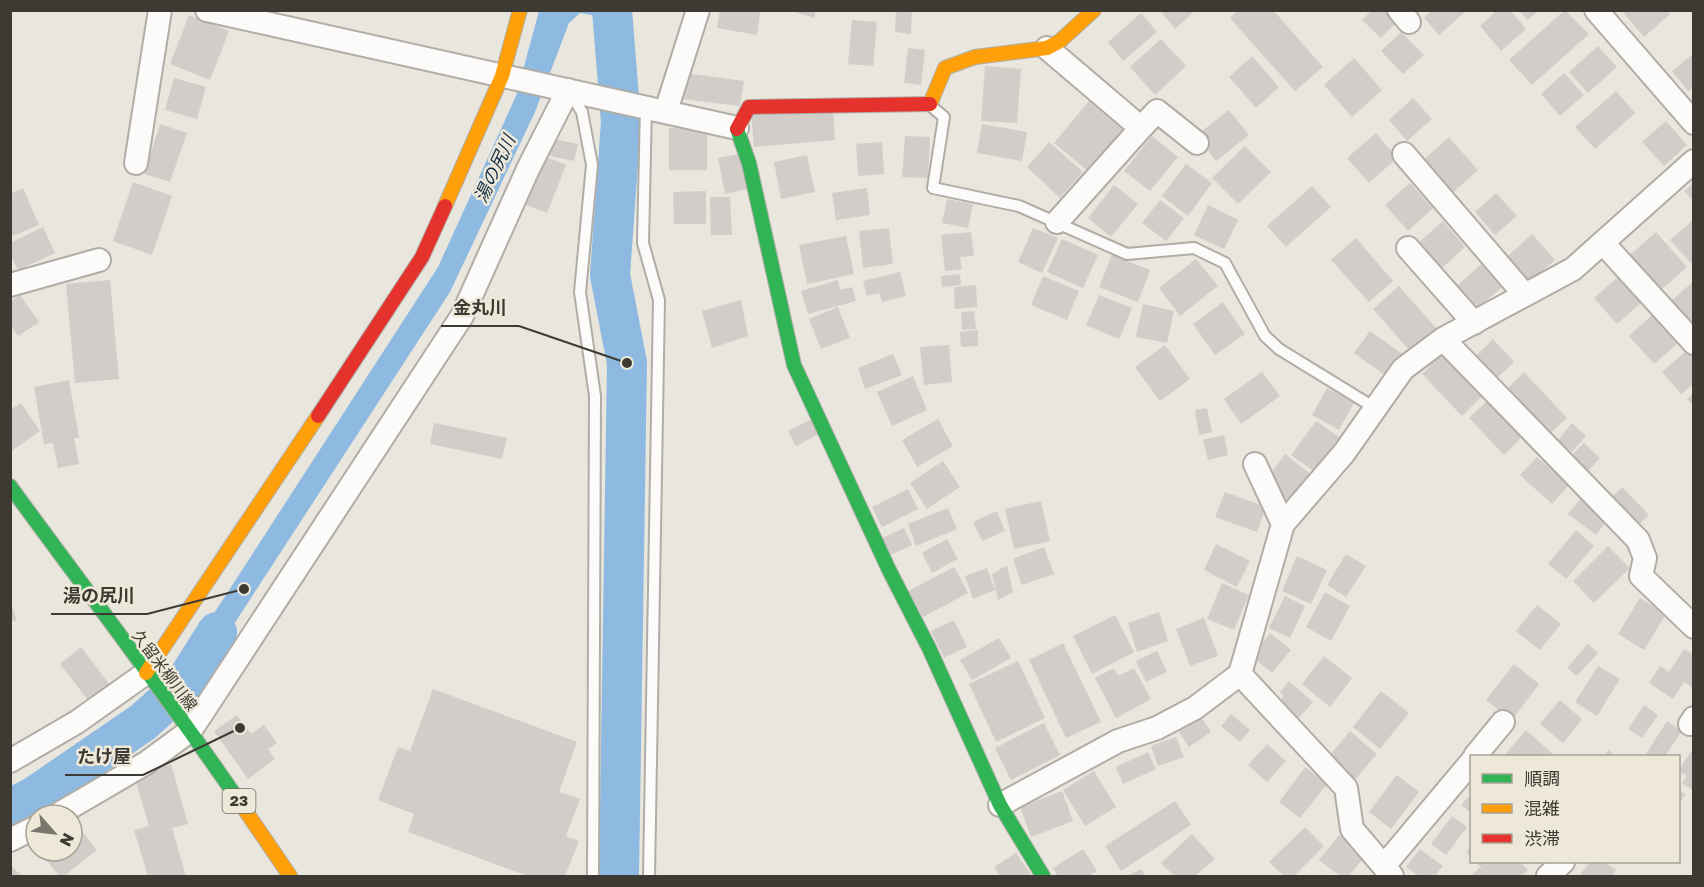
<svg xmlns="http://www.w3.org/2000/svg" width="1704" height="887" viewBox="0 0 1704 887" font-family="'Golos Text','Noto Sans JP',sans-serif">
<rect width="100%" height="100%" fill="#e9e6dd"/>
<path fill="#8ebae2" d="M539 11H624L627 167 613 168 601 28 592 15 580 13 569 23 535 112 450 292 193 687 178 669 438 267 516 96Z"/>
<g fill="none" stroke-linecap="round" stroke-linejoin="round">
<path stroke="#8ebae2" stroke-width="40" d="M612 10 621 122 610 275 627 363 619 876
M10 809 35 796 143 722 183 686 217 632"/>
</g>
<path fill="#d2cdc8" d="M720 10 760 12 757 35 717 28Z
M791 10H815V18L791 11Z
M896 10H912L911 34 895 32Z
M1160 10H1196L1175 29Z
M1238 10H1273L1323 67 1295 91 1230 18Z
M1372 10H1388L1399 20 1381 38 1362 20Z
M1432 10H1463L1465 12 1439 35 1424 18Z
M1497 10H1510L1526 29 1501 51 1480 26Z
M1519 10H1539L1528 20Z
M1565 10 1589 34 1532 85 1509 60Z
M1621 10H1667L1670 14 1644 37Z
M1141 13 1157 32 1123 61 1108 42Z
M189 15 229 31 210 80 170 64Z
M852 20 877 22 873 66 848 64Z
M1401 32 1424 55 1403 74 1381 51Z
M1161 39 1186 66 1155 95 1130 67Z
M1598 46 1617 67 1588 93 1569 72Z
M908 48 925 50 921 85 904 83Z
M1694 53V87L1688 91 1672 71Z
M1252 56 1279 87 1256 108 1229 77Z
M1354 58 1382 90 1352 117 1324 85Z
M985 66 1021 69 1017 123 981 121Z
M685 73 744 81 740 106 681 99Z
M1564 73 1584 95 1560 116 1541 94Z
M174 78 206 87 197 119 165 110Z
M1616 91 1635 113 1595 149 1575 127Z
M1413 98 1432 119 1407 141 1389 120Z
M1089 101 1124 131 1089 172 1054 143Z
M833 107 835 140 754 147 751 114Z
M1229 110 1249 135 1216 161 1197 135Z
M1666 121 1687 145 1664 166 1642 142Z
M160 124 187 133 170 182 144 174Z
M982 124 1027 132 1022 161 977 153Z
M669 128H707V170H669Z
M1376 133 1397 158 1369 183 1347 158Z
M905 136 930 137 928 178 902 177Z
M1152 136 1178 157 1150 191 1124 171Z
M1449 137 1478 170 1450 195 1421 162Z
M554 139 578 144 574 161 550 156Z
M882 142 884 174 858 176 856 144Z
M1049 142 1083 172 1060 198 1027 167Z
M1245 146 1271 172 1238 204 1212 178Z
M740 154 747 189 725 194 718 158Z
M807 155 815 192 781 199 774 162Z
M546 157 566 165 547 213 526 205Z
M1186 164 1212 183 1188 216 1162 196Z
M133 182 172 196 152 255 113 241Z
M1410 183 1433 208 1408 231 1385 205Z
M1694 183V201L1684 191Z
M1114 185 1138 204 1111 237 1088 218Z
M1312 186 1331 207 1286 247 1267 226Z
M23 188 39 225 10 237V194Z
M867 188 870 215 836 220 832 193Z
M706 191V224H674L673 192Z
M1496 193 1517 216 1495 235 1475 212Z
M710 197H730L732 235H711Z
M947 199 973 204 968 228 942 223Z
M1160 200 1184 218 1166 241 1142 223Z
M1208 205 1238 220 1224 249 1194 235Z
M1694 219V260L1691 263 1670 240Z
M1443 221 1465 247 1441 269 1418 243Z
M43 227 55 253 18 270 10 254V243Z
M889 228 893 264 863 268 859 231Z
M1033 228 1058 238 1042 273 1018 262Z
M971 232 974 256 960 257 962 269 945 271 941 235Z
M1656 232 1687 267 1660 291 1629 256Z
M1532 234 1555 260 1530 281 1508 256Z
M846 236 854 274 807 284 799 245Z
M1356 238 1393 281 1369 302 1331 260Z
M1062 239 1098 255 1083 288 1047 272Z
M1112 255 1150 270 1138 302 1099 287Z
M1196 259 1218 286 1180 316 1159 288Z
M1481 264 1502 287 1477 309 1457 286Z
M900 272 906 296 882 302 879 293 867 296 863 281Z
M960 274 961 285 942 287 941 276Z
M1043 276 1079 291 1067 320 1031 305Z
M1618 277 1641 303 1617 324 1594 298Z
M110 280 119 379 75 383 66 284Z
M838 280 840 290 852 287 856 301 808 314 801 291Z
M1694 281V325L1672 300Z
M976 285 977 307 955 309 954 287Z
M1399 286 1436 328 1410 351 1373 309Z
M20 295 39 322 18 336 10 325V302Z
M1099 295 1132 308 1119 339 1086 325Z
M741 300 748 336 712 348 702 311Z
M1223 302 1245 334 1215 355 1193 324Z
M1143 304 1174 311 1167 343 1136 337Z
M838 307 850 338 821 349 809 319Z
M974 311 976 329 962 330 961 312Z
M1652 315 1677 344 1654 364 1629 336Z
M978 330V346L961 347 960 332Z
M1370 331 1405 356 1389 378 1354 353Z
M1493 339 1514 362 1497 378 1476 356Z
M949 345 952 382 924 385 920 347Z
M1165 345 1190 379 1160 401 1135 367Z
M1445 351 1485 393 1462 416 1422 374Z
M1686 351 1694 359V384L1681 394 1662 372Z
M893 354 902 375 865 389 858 368Z
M1262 372 1280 396 1241 424 1224 399Z
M1524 372 1567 418 1551 433 1508 388Z
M913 376 927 410 892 426 877 392Z
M69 380 79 438H74L79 464 58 468 53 443 44 444 34 387Z
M1327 388 1354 403 1339 430 1312 415Z
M1694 393V406L1687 399Z
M1490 398 1525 434 1504 455 1469 418Z
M21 403 40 431 10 452V410Z
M1207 408 1212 432 1199 435 1195 410Z
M812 419 819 434 796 446 788 431Z
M938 419 953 446 917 467 902 440Z
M1316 421 1339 437 1315 472 1291 455Z
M434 423 507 438 502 459 430 444Z
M1572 423 1586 436 1572 452 1558 440Z
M1224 435 1228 455 1208 460 1203 440Z
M1584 443 1600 458 1588 471 1572 455Z
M1285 454 1313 476 1290 506 1275 493 1279 488 1267 479Z
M1537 457 1569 485 1552 504 1520 475Z
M943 461 960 487 927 509 910 483Z
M1622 487 1649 515 1633 530 1607 502Z
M908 489 918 509 882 527 872 507Z
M1225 492 1266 507 1257 532 1215 517Z
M1581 498 1608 519 1596 535 1568 514Z
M1041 501 1050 541 1014 549 1005 509Z
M948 508 957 529 916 546 908 524Z
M997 511 1005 531 982 541 973 522Z
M904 528 912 545 888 556 880 539Z
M1576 530 1594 546 1566 579 1548 564Z
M947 539 958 559 932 573 922 553Z
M1216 544 1250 561 1237 587 1204 570Z
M1608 546 1630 568 1594 603 1573 581Z
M1044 547 1054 574 1022 585 1013 559Z
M1346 554 1366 566 1346 597 1327 585Z
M1297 556 1327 570 1311 604 1282 591Z
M1007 565 1013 592 998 600 992 574Z
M954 567 968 593 923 617 908 591Z
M987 568 995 590 973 599 965 576Z
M1222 583 1249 595 1234 630 1207 619Z
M1325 592 1350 606 1331 641 1306 627Z
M1285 596 1305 606 1290 638 1269 628Z
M1640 598 1666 614 1644 650 1618 634Z
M10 601 17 620 10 622Z
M1537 605 1561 624 1540 650 1516 631Z
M1159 612 1168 641 1137 652 1128 623Z
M1115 615 1134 652 1092 674 1073 636Z
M1204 618 1218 656 1190 666 1176 629Z
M954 620 967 647 944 658 931 631Z
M1270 633 1291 650 1272 673 1252 656Z
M999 638 1011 658 972 680 960 660Z
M1063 643 1101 722 1066 738 1029 660Z
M1588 644 1598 653 1577 676 1567 668Z
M81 647 112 688 91 704 60 664Z
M1684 649 1694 655V689L1684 682 1673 699 1649 683 1660 666 1669 672Z
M1157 651 1167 672 1146 682 1136 661Z
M1324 656 1352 678 1330 707 1302 684Z
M1018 661 1045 718 996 742 969 684Z
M1514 664 1539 684 1512 720 1486 700Z
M1598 666 1620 679 1597 716 1575 702Z
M1114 668 1118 676 1134 668 1151 699 1116 718 1095 678Z
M1289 681 1313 702 1296 721 1277 705 1284 696 1280 692Z
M433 689 577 742 559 792 580 799 566 836 579 841 565 876H528L408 832 414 814 378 800 398 747 410 751Z
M1381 691 1409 713 1380 749 1353 727Z
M1560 700 1582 719 1563 743 1540 724Z
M1644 705 1658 715 1642 738 1628 729Z
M1231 714 1250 730 1240 742 1221 726Z
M237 715 251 734 264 725 277 743 268 749 275 759 248 779 214 731Z
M1201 717 1211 732 1189 747 1179 732Z
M1667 721 1682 731 1665 756H1650L1646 754Z
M1044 723 1060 755 1011 780 995 748Z
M1526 730 1554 755 1553 756H1504Z
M1350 731 1377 754 1353 782 1326 760Z
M1176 737 1184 757 1158 766 1151 746Z
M1267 744 1286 761 1267 782 1248 765Z
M1694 747V791L1682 783 1687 776 1678 771Z
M1609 750 1615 756H1603Z
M1148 752 1156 769 1123 784 1116 767Z
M171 764 188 824 172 828 186 876H148L134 830 149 826 134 775Z
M1305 767 1327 784 1300 818 1279 802Z
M1094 771 1116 807 1085 826 1063 790Z
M1397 775 1419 792 1391 829 1369 812Z
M1678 790 1686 794 1678 805Z
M1062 791 1073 821 1031 837 1020 807Z
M1472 793V814L1461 805Z
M1175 801 1191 825 1121 871 1105 846Z
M1452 816 1467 827 1446 855 1431 844Z
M72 819 97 850 64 876H59L39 851H72Z
M1305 827 1324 846 1294 876H1284L1269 862Z
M1192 834 1215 859 1195 876H1174L1161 863Z
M1339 835 1365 856 1349 876H1340L1319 860Z
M1472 846V858L1466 852Z
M1083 849 1097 871 1089 876H1058L1053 868Z
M1420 849 1443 866 1435 876H1419L1406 867Z
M1016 853 1032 876H1000L994 867Z
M1475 862H1520L1528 870 1522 876H1471L1480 867 1489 874Z
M1590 862H1604L1616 870 1612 876H1579Z
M10 865 22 876H10Z
M1141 869 1145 876H1127Z"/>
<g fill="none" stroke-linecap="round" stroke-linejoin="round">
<defs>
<path id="lane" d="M570 93 582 112 592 165 580 292 595 396 593 876
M646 106 643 243 659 300 649 876
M932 107 944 117 933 188 1019 206 1127 254 1194 248 1225 263 1265 336 1279 349 1375 408"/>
<path id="street" d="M207 10 737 128
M1399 10 1409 22
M1596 10 1694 123
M1047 48 1141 128 1057 222
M666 111 698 10
M1141 128 1157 111 1197 143
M1404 154 1525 295
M136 163 160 10
M1603 243 1694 343
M1408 248 1474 323
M10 285 99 260
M1443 339 1638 540 1645 558 1641 576 1694 627
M1255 464 1283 524
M1240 674 1346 788 1352 829 1392 876
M1690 724 1694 718
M1475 756 1503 722
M10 761 77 722 146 673
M1000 805 1118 741 1157 728 1195 708 1240 674 1283 524 1344 453 1403 369 1443 339 1573 269 1694 161
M57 815 146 763 191 730 462 316 528 169 568 90
M10 840 36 827
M1384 866 1472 761
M1548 876 1563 862"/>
<path id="fast" d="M737 129 749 163 794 365 889 570 929 648 1000 805 1043 876
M10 486C88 593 169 698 243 807"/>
<path id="slow" d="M930 104 945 68 975 57 1047 48 1060 41 1094 10
M445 206 502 76 520 10
M146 673 318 416
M243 807 290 876"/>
<path id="jam" d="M737 129 749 107 930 104
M318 416 422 257 445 206"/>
</defs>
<use href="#lane" stroke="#b0ada7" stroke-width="14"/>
<use href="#street" stroke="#b0ada7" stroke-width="26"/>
<use href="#fast" stroke="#b0ada7" stroke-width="16"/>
<use href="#slow" stroke="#b0ada7" stroke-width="16"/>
<use href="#jam" stroke="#b0ada7" stroke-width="16"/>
<use href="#lane" stroke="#fcfbfa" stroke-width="10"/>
<use href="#street" stroke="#fcfbfa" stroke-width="22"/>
<use href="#fast" stroke="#30b455" stroke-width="14"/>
<use href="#slow" stroke="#ff9f0a" stroke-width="14"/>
<use href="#jam" stroke="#e5322d" stroke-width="14"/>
</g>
<g text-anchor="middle" stroke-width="5" stroke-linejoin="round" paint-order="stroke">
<rect fill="#eee8d8" stroke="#716e64" stroke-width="1.5" x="222.5" y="789" width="33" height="24" rx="4.5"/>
<g font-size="15" font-weight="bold" fill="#3c3a33">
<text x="239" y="806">23</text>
</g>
<g font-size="16" fill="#3c3a33" stroke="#eee8d8">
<text transform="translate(165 670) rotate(53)" y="6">久留米柳川線</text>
</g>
<g font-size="18" font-style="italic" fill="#132f48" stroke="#eee8d8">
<text transform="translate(495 169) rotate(-65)" y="6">湯の尻川</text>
</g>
</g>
<path fill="none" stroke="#3c3a33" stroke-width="2" d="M627 363L519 326H441M244 589L147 614H51M240 728L143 775H65"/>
<g fill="#3c3a33" stroke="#eee8d8" stroke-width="2">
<circle cx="627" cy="363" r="6"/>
<circle cx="244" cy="589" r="6"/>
<circle cx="240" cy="728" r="6"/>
</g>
<g font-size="18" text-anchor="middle" font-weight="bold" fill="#3c3a33" stroke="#eee8d8" stroke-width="5" stroke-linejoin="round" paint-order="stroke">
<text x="480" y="314">金丸川</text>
<text x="99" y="602">湯の尻川</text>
<text x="104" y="763">たけ屋</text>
</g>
<rect width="1704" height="887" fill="none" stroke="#3c3a33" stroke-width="24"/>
<rect x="1470" y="755" width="210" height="108" fill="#eee8d8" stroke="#a7a296" stroke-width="1.5"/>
<rect x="1482" y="774" width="30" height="9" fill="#30b455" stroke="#a7a296" stroke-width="1.5"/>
<text x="1524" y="785" font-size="18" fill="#3c3a33">順調</text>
<rect x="1482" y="804" width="30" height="9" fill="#ff9f0a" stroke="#a7a296" stroke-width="1.5"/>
<text x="1524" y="815" font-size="18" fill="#3c3a33">混雑</text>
<rect x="1482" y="834" width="30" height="9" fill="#e5322d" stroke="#a7a296" stroke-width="1.5"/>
<text x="1524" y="845" font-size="18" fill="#3c3a33">渋滞</text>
<g transform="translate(54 833) rotate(118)"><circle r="28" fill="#eee8d8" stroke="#a7a296" stroke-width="1.5"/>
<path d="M0-4.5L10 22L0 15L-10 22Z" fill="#79766e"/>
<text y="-9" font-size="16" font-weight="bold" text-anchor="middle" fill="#3c3a33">N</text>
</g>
</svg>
